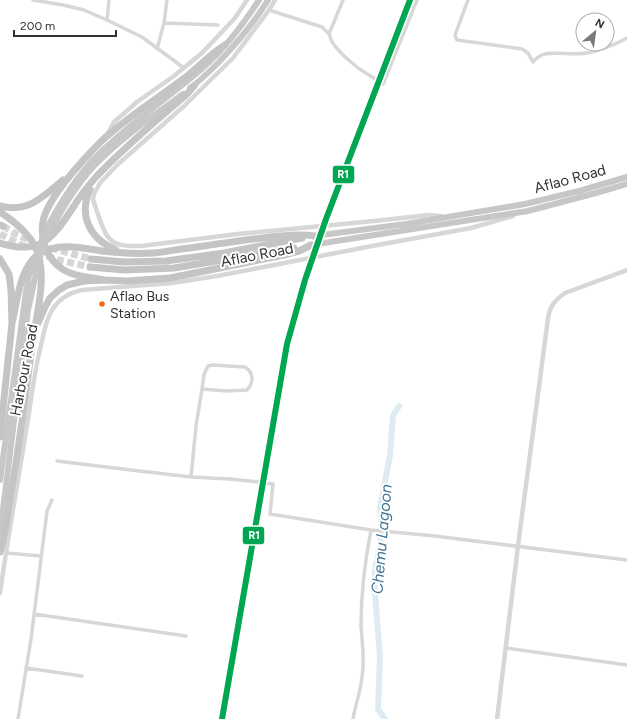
<svg xmlns="http://www.w3.org/2000/svg" width="627" height="719" viewBox="0 0 627 719" font-family="Figtree,sans-serif">
<rect width="100%" height="100%" fill="#fff"/>
<g fill="none" stroke-linecap="round" stroke-linejoin="round">
<path stroke="#ddebf3" stroke-width="6" d="M385 719 378 709 380 656 374 581 376 565 380 547 381 532 382 524 380 508 390 455 393 416 399 406"/>
<path stroke="#d6d6d6" stroke-width="7" stroke-dasharray="7 3.5" stroke-linecap="butt" d="M3 226 14 233 33 242
M0 234 25 247
M51 248 91 259
M47 256 59 260 90 267"/>
<path stroke="#d7d7d7" stroke-width="3.5" d="M33 0 63 5 84 10 107 20 142 37 184 68
M468 0 455 35 456 38 457 40 522 49 528 53 533 62C535 60 537 57 540 56 549 50 573 56 586 53 599 51 616 44 627 38
M269 10 322 27 329 34 332 42 335 46 344 56 358 68 383 84 417 0
M107 20 109 0
M164 23 218 25
M329 34 343 0
M157 49 164 23 167 0
M57 461 131 470 191 477 230 479 259 482
M191 477 196 426 202 389 204 375 206 370 208 366 213 365 245 367C254 373 254 382 247 390L227 391 202 389
M266 483 273 484 270 514 371 530 435 536 627 560
M6 553 41 556
M34 614 186 636
M506 648 627 665
M26 668 82 676
M18 719 31 639 47 511 52 500
M353 719C355 705 361 691 362 677 365 659 362 642 361 625 361 593 365 561 371 530"/>
<path stroke="#d7d7d7" stroke-width="4.5" d="M275 0 269 10 233 58 184 106 117 165 100 183 94 194 93 200C97 209 103 235 111 240 119 247 131 246 141 246L238 234 374 221 429 215 441 216
M108 133 114 122 137 102 174 76 202 53 235 18 247 0
M0 593C8 535 19 477 28 419 32 393 35 367 42 341 44 331 46 321 51 312 58 299 68 293 82 290L172 283 217 276 372 246 471 228 513 216
M497 719 518 546 548 318C550 306 555 300 565 293L627 270"/>
<path stroke="#c7c7c7" stroke-width="6" d="M190 88C200 81 209 72 218 63 236 44 254 23 268 0
M44 234C59 204 77 175 101 152 134 120 171 96 205 66 225 48 244 23 259 0
M49 234C61 210 75 187 93 167 109 150 128 135 146 121 159 112 171 103 183 94
M314 236 406 224 525 204 579 191 627 177
M311 245 528 211 596 193 627 184
M0 480 26 292 29 275 35 259
M0 533 28 310 38 264"/>
<path stroke="#c4c4c4" stroke-width="7" d="M90 189C78 216 90 239 116 250
M0 206C28 213 43 197 63 180
M0 212C15 222 33 236 38 254 47 283 35 318 32 347 25 396 20 444 11 492 8 512 6 533 0 552
M0 225 3 226
M0 243C13 247 29 250 42 243 56 235 65 219 74 206 80 196 88 186 96 177 124 147 156 121 187 94L194 86
M0 259 9 274 11 290 12 323 0 437
M91 259 124 262 166 261 224 253 302 238
M90 267 125 270 174 268 294 248
M104 280C90 277 73 277 61 268 45 257 39 235 44 217 51 196 75 169 90 153 96 147 101 141 107 136 132 114 161 96 187 76 200 66 211 53 225 45
M12 323C17 302 20 266 39 254 58 242 82 248 102 251 119 253 136 254 153 253 166 252 178 249 190 248 217 244 244 240 271 237 285 236 300 233 314 236
M38 323 45 307 50 298 59 290 67 285 84 281 104 280 128 281 170 278 284 255 299 251 311 245"/>
<path stroke="#c7c7c7" stroke-width="6" d="M35 259 44 234
M38 264 43 246 49 234"/>
<defs>
<path id="rail-1" d="M222 719 287 344 305 280 326 219 410 0"/>
</defs>
<use href="#rail-1" stroke="#fff" stroke-width="9"/>
<use href="#rail-1" stroke="#00a651" stroke-width="6"/>
</g>
<circle fill="#f26522" stroke="#fff" stroke-width="1.5" cx="102" cy="304" r="3.5"/>
<g text-anchor="middle" stroke-width="4" stroke-linejoin="round" paint-order="stroke">
<g font-size="14" fill="#333" stroke="#fff" text-anchor="start">
<text x="110" y="301">Aflao Bus<tspan x="110" dy="17">Station</tspan></text>
</g>
<g font-size="15" fill="#333" stroke="#fff">
<text transform="translate(570 179) rotate(-15)" y="5">Aflao Road</text>
<text transform="translate(257 255) rotate(-11)" y="5">Aflao Road</text>
<text transform="translate(24 370) rotate(-79)" y="5">Harbour Road</text>
</g>
<g font-size="16" font-style="italic" fill="#3f7597" stroke="#fff">
<text transform="translate(381 539) rotate(-85)" y="6">Chemu Lagoon</text>
</g>
</g>
<g stroke="#fff" stroke-width="1.5">
<rect x="332" y="165" width="23" height="19" rx="4" fill="#00a651"/>
<rect x="242" y="526" width="23" height="19" rx="4" fill="#00a651"/>
</g>
<g font-size="11" text-anchor="middle" font-weight="bold" fill="#fff">
<text x="343" y="178">R1</text>
<text x="254" y="539">R1</text>
</g>
<g transform="translate(595 32) rotate(29)"><circle r="19" fill="#ffffff" stroke="#adadad"/>
<path d="M0-3L7 15L0 10L-7 15Z" fill="#7a7a7a"/>
<text y="-6" font-size="11" font-weight="bold" text-anchor="middle" fill="#333333">N</text>
</g>
<path d="M14 30v6h102v-6" fill="none" stroke="#333333" stroke-width="2"/>
<text x="20" y="30" font-size="12" fill="#333333" stroke="#ffffff" stroke-width="3" paint-order="stroke">200 m</text>
</svg>
